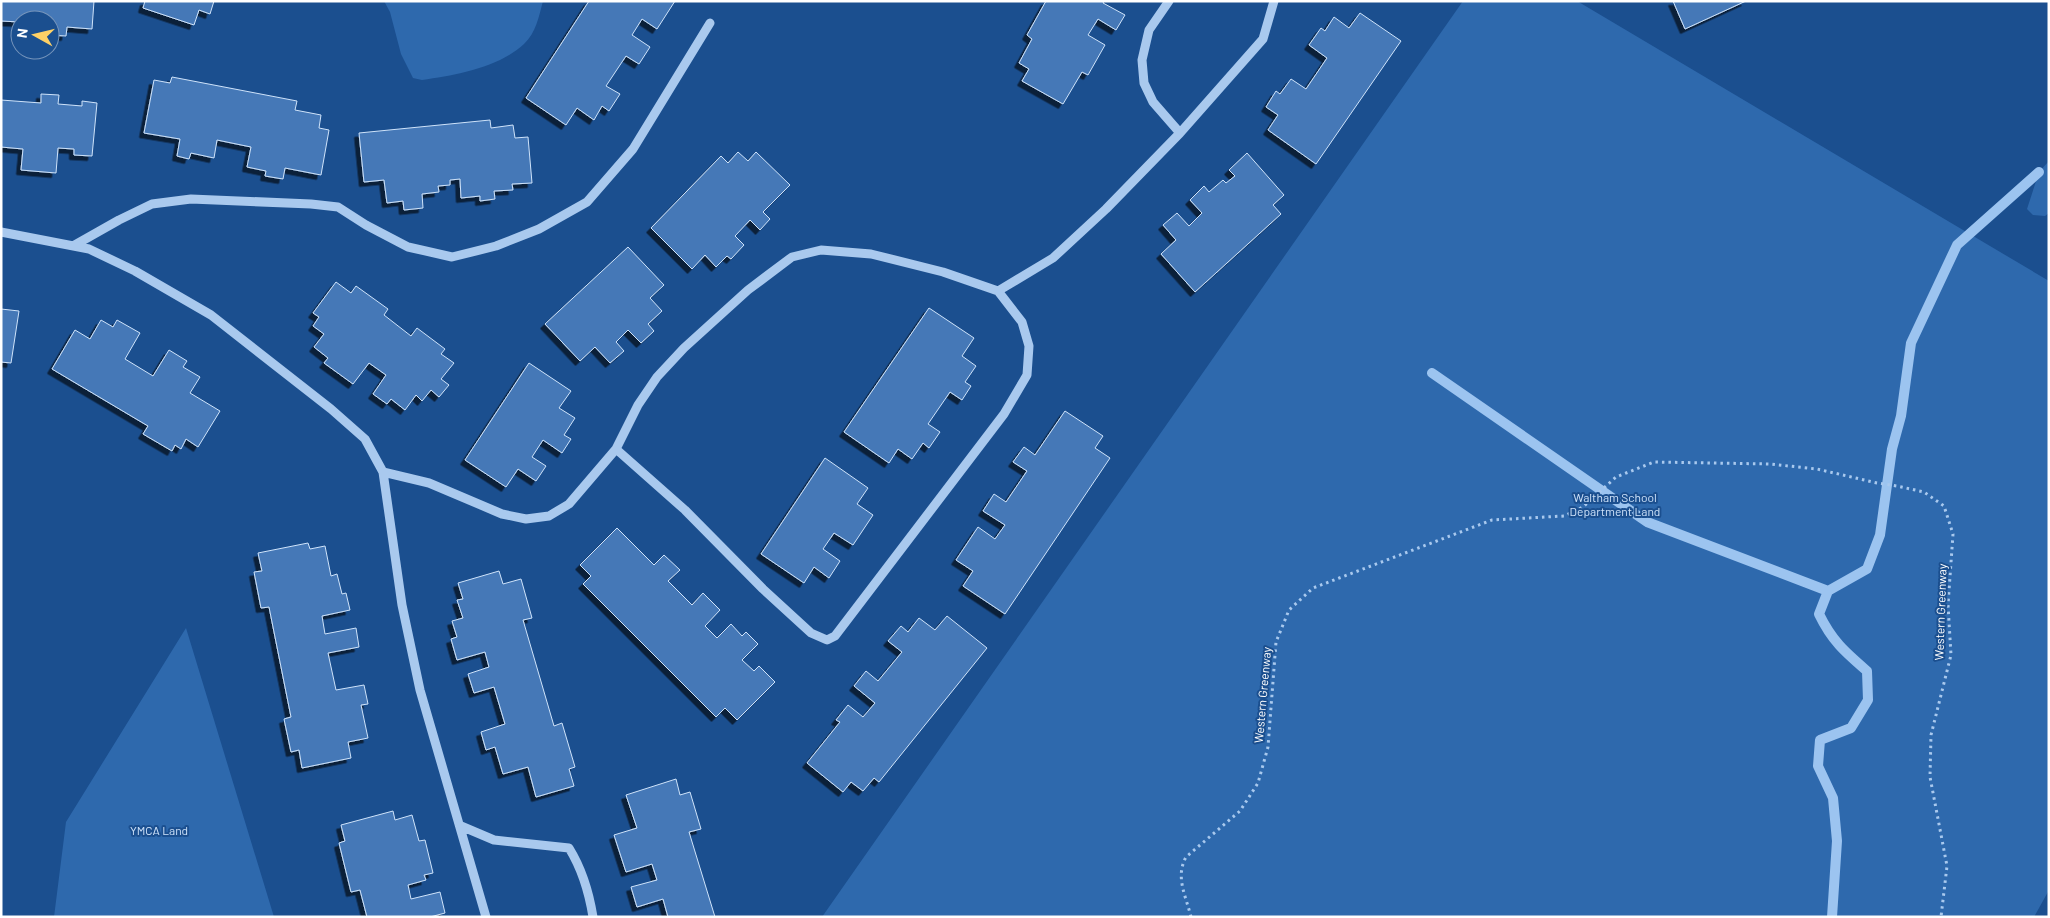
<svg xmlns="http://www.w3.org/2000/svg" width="2050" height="918" viewBox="0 0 2050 918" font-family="Barlow,sans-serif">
<defs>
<filter id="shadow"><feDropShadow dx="-4.5" dy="4.5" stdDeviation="0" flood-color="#0009"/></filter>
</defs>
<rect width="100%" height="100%" fill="#1b4f8f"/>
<path fill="#2e69ad" d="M384 1H543C539 16 536 33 524 44 498 68 456 75 422 80L413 78 401 54 390 12Z
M1463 1H1577L2049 281V890L2034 917H822Z
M2049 161V213L2045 216 2033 215 2027 209 2039 172Z
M186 628 274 917H54L66 822Z"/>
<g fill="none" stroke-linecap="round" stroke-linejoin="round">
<path stroke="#9cc4f0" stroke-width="10" d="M1432 373 1647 522 1828 591
M1832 917 1837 841 1833 798 1818 766 1820 740 1851 728 1868 700 1867 671C1845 652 1832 641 1819 614L1828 591 1867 569 1880 535 1892 449 1901 416 1911 343 1957 245 2039 172"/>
</g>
<path fill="#4478b7" stroke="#cfe3fa" filter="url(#shadow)" d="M1 1H94L92 29 67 27 66 36 50 35V20H20V22L1 21Z
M145 1H214L210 14 199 10 194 25 143 8Z
M589 1H675L657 29 642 19 632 35 650 47 639 64 626 56 606 86 620 94 609 111 602 106 594 120 577 108 566 125 526 98Z
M1046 1H1104L1103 3 1125 15 1116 30 1098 19 1088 35 1105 45 1088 75 1082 72 1063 104 1022 81 1029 69 1019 63 1032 39 1027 35Z
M1673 1H1746L1685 29Z
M1360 13 1401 41 1316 164 1268 130 1278 115 1266 107 1276 91 1280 94 1291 79 1306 89 1327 58 1309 45 1321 28 1325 31 1334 17 1349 28Z
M172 77 297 101 295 110 321 115 319 128 329 130 321 175 285 168 283 179 265 176 266 171 247 167 251 147 217 140 214 158 191 153 189 159 177 156 180 139 144 133 154 80 170 83Z
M41 94 59 95 58 104 82 106V101L97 103 92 156 74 155V149L58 148 56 173 21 170 23 149 1 147V100L41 103Z
M490 120 491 128 513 125 515 138 528 137 532 183 512 184 513 190 494 191 495 199 480 201V196L461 198 460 179 450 180V185L438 186 439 192 422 194 423 208 404 210 403 201 387 203 384 180 364 182 359 133Z
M738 152 748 161 756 152 790 185 763 212 770 219 760 230 750 220 735 236 744 245 731 259 727 256 716 267 705 255 692 269 651 228 721 156 728 163Z
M1247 153 1284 195 1273 205 1281 214 1195 292 1161 254 1176 240 1163 225 1177 213 1189 226 1202 213 1190 200 1204 186 1209 192 1223 180 1226 183 1235 176 1229 170Z
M628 247 664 285 650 298 662 311 648 324 654 331 641 343 628 330 616 342 624 351 610 363 595 347 580 361 545 324Z
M336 282 351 293 356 286 388 309 384 315 411 336 417 328 445 349 441 354 454 363 441 379 449 385 439 397 431 390 422 401 416 395 405 410 391 399 387 404 373 394 386 375 369 363 353 384 324 363 328 358 314 347 324 334 313 326 319 317 313 313Z
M929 308 974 338 962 356 976 366 965 382 971 386 962 400 950 392 928 424 940 432 929 448 923 443 912 459 898 449 889 463 844 432Z
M1 309 19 311 11 363 1 362Z
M101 320 113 327 117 320 140 333 125 359 153 376 169 350 187 361 183 367 200 377 190 393 220 411 198 447 186 439 181 449 175 445 172 451 143 434 148 426 52 369 75 330 90 339Z
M529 363 571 391 559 408 575 418 564 435 571 439 562 453 543 440 532 457 546 466 536 481 518 469 506 487 465 460Z
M1065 411 1103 436 1095 448 1110 458 1005 614 963 586 973 571 956 560 978 527 995 539 1005 525 983 511 994 494 1006 502 1027 471 1013 462 1024 447 1035 455Z
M825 458 868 488 857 504 873 515 853 545 834 533 823 549 840 561 829 578 814 567 804 583 761 554Z
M617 528 654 565 664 555 680 570 668 581 692 605 703 593 720 610 705 626 717 638 731 624 742 636 746 632 758 644 742 660 754 671 759 666 775 682 737 720 725 708 716 717 583 584 591 576 580 565Z
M308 543 310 549 325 546 331 576 337 574 342 594 346 593 350 610 322 616 325 634 356 628 359 647 328 653 336 690 364 685 368 704 361 705 368 738 348 742 351 758 302 768 299 750 291 752 284 719 291 717 269 607 261 608 254 572 262 571 258 553Z
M499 571 503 584 521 579 532 618 523 620 554 726 562 723 575 767 569 769 574 786 536 797 528 767 503 774 495 747 486 750 481 732 505 724 494 687 474 693 468 674 489 667 485 652 457 660 451 639 457 637 452 621 463 618 457 600 463 599 458 583Z
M947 616 987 648 879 782 874 778 863 791 851 782 843 792 807 763 840 722 836 720 848 705 863 717 875 703 854 686 866 671 878 681 902 652 888 641 901 626 908 632 919 618 935 630Z
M676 779 680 795 690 792 701 829 689 832 715 917H668L663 899 637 907 631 887 657 880 652 864 626 872 614 835 637 828 626 795Z
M393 811 395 820 412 815 419 841 425 840 433 873 424 875 426 880 408 885 411 899 440 892 445 913 430 917H367L360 890 351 892 339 843 345 841 341 825Z"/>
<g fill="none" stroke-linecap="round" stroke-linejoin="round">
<path stroke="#a9c9ee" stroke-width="3" stroke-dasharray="2.5 4" stroke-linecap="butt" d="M1191 917C1186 896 1175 877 1186 857L1240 811 1258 783 1268 747 1276 642 1289 610 1313 588 1492 520 1564 516 1583 507 1616 477 1654 462 1770 464 1817 469 1877 483 1897 486 1924 492 1944 506 1953 534 1948 605 1951 655 1931 735 1930 777 1947 866 1941 917"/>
<path stroke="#a9c9ee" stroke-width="9" d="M1169 1 1149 30 1142 60 1144 83 1153 102 1180 133
M1 232 89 249 135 271 211 315 331 409 365 439 383 472 429 483 502 514 526 519 549 516 569 504 616 449 638 405 657 377 684 348 748 290 792 257 821 250 871 254 943 272 998 291 1053 258 1106 209 1180 133 1263 39 1274 1
M73 246 119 220 152 204 191 199 311 204 338 207 366 225 408 247 452 257 496 246 539 229 587 202 633 149 710 23
M616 449 685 510 763 589 811 633 827 640 835 636 1004 414 1027 375 1029 346 1022 322 998 291
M383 472 402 605 420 690 486 917
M461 826 494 840 569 848C582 869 589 892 593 917"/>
</g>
<g text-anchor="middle" stroke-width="4" stroke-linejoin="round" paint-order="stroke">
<g font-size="12" fill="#cfe3fa" stroke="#1b4f8f">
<text x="1615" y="502">Waltham School<tspan x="1615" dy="14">Department Land</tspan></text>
<text x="159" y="835">YMCA Land</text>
</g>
<g font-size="12" fill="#fff" stroke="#1b4f8f">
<text transform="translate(1941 612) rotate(-88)" y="4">Western Greenway</text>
<text transform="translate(1263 695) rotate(-85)" y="4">Western Greenway</text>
</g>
</g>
<rect width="2050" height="918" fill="none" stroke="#ffffff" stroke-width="5"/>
<g transform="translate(35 35) rotate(278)"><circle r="24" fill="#1b4f8f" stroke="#7695bc"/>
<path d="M0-4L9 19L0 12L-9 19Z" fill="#ffd166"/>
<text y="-8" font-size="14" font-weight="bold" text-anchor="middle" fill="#ffffff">N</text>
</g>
</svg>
